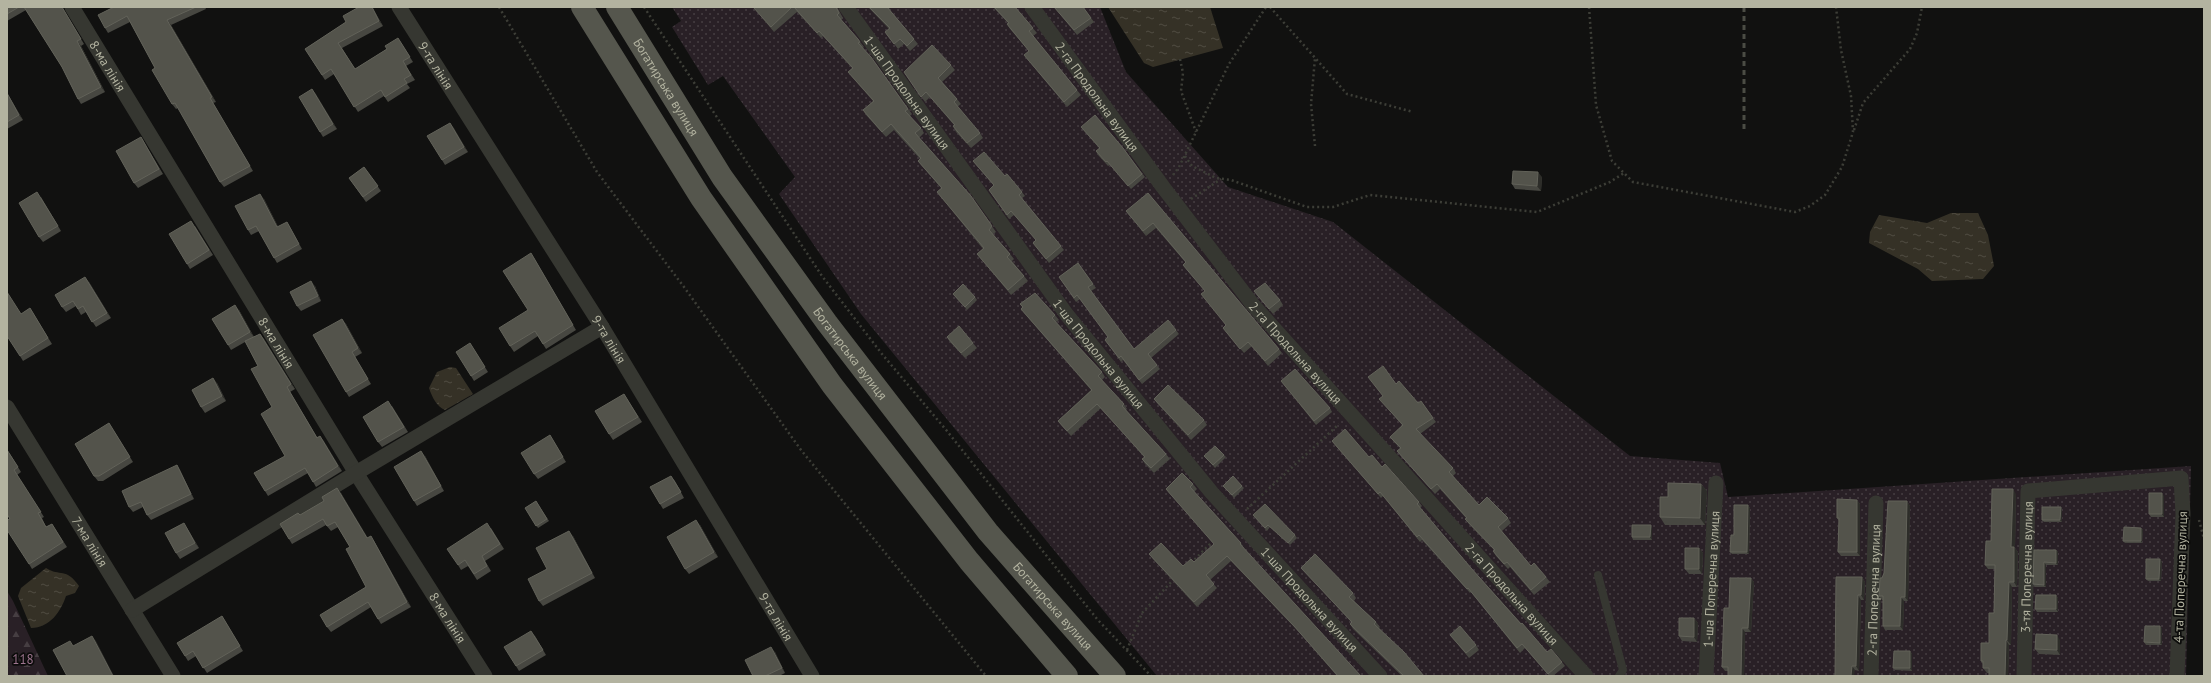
<svg xmlns="http://www.w3.org/2000/svg" width="2211" height="683" viewBox="0 0 2211 683" font-family="'PT Sans',sans-serif">
<defs>
<pattern id="grass-dots" width="8" height="8" patternUnits="userSpaceOnUse"><rect width="8" height="8" fill="#292026"/><path d="M2 2h.1M6 6h.1" fill="none" stroke="#463e42" stroke-width="1.8" stroke-linecap="round"/></pattern>
<pattern id="forest-firs" width="22" height="20" patternUnits="userSpaceOnUse"><rect width="22" height="20" fill="#292026"/><path d="M5 1l3.5 6h-7zM16 11l3.5 6h-7z" fill="#463e42"/></pattern>
<pattern id="water-ripples" width="26" height="14" patternUnits="userSpaceOnUse"><rect width="26" height="14" fill="#353126"/><path d="M2 4q2-2 4 0t4 0M15 11q2-2 4 0t4 0" fill="none" stroke="#504c42"/></pattern>
</defs>
<rect width="100%" height="100%" fill="#111110"/>
<path fill="url(#grass-dots)" d="M672 7H1100L1126 72 1228 187 1333 222 1630 456 1720 463 1728 497 2191 466 2186 676H1157L861 314 779 194 795 177 723 76 708 85 672 27 681 21Z"/>
<path fill="url(#forest-firs)" d="M7 591 13 601 48 676H7Z"/>
<path fill="url(#water-ripples)" d="M1108 7H1210L1223 48 1153 67 1144 63Z
M1951 213H1978L1988 235 1994 266 1983 279 1932 281 1918 269 1869 243 1870 232 1879 215 1927 223Z
M450 367 456 368 473 394 445 410C437 407 432 397 429 388L437 372Z
M46 568C60 577 66 567 79 586L75 593 66 596C61 611 50 628 31 628L18 596 21 588Z"/>
<g fill="none" stroke-linecap="round" stroke-linejoin="round">
<path stroke="#3d3e37" stroke-width="2.5" stroke-dasharray="2 3" stroke-linecap="butt" d="M499 7 597 172 684 287 801 450 986 676
M644 7 822 276 882 354 947 431 1097 619 1151 676
M1270 7 1347 94 1413 112
M1589 7 1596 105 1612 161 1633 182 1795 212 1810 206 1825 195 1842 167 1853 132 1851 96 1841 50 1836 7
M1180 59 1183 73 1181 91 1196 132
M1854 130 1863 103 1910 49 1917 33 1922 7
M1315 146 1311 104 1315 58
M1185 156 1192 166 1216 178 1231 180 1307 207H1333L1370 195 1537 212 1610 182 1624 173
M1173 175 1179 167 1229 64 1266 7
M1191 199 1221 179
M1247 509 1339 424
M2199 520 2204 539
M1191 563 1213 541
M1127 650 1142 613 1174 579"/>
<path stroke="#363731" stroke-width="8" d="M1598 575 1623 670 1619 676"/>
<g stroke="#363731" stroke-width="15">
<path id="s1" d="M72 7 356 473 485 676"/>
<path id="s2" d="M399 7 602 327 812 676"/>
<path id="s3" d="M846 7 1067 315 1212 493 1380 676"/>
<path id="s4" d="M1032 7 1163 187 1253 305 1586 676"/>
<path id="s5" d="M7 407 173 676"/>
<path d="M132 610 356 473 602 327"/>
<path id="s6" d="M1706 676 1716 483"/>
<path id="s7" d="M1871 676 1876 503"/>
<path id="s8" d="M2024 676 2028 491 2181 478 2183 514 2177 676"/>
</g>
<g stroke="#55564d" stroke-width="22">
<path d="M582 7 701 198 832 385 969 561 1067 676"/>
<path id="s9" d="M617 7 722 177 827 323 988 532 1115 676"/>
</g>
<path stroke="#4b4c44" stroke-width="3" stroke-dasharray="5 4" stroke-linecap="butt" d="M1744 7V129"/>
</g>
<path fill="#474741" d="M7 7H62L84 44 81 46 105 92 81 104 78 99 62 67 26 10 7 21Z
M114 7H205L206 9 171 25 216 102 213 103 253 171 224 187 220 182 178 108 176 109 172 104 155 68 130 22 108 33 105 28Z
M359 7H372L383 26 342 48 355 69 387 49 398 38 413 62 406 66 415 80 407 84 410 88 388 102 384 96 358 112 334 74 325 80 305 49 346 22Z
M753 7H837L843 18 841 20 858 39 864 47 863 48 871 57 912 114 910 116 921 128 924 133 919 138 971 196 996 232 993 234 1010 254 1014 259 1012 261 1028 281 1011 295 977 254 983 249 937 192 941 188 922 166 918 161 920 159 894 130 886 137 866 115 863 110 873 101 852 77 848 72 852 68 823 36 821 38 797 12 774 32Z
M868 7H890V8L889 9 918 44 910 51 904 44 898 49 885 32 889 29Z
M993 7H1015L1037 33 1033 36 1081 95 1067 107 1028 60 1024 55 1029 51 1010 29 1007 24 1008 23Z
M1054 7H1083L1094 22 1077 35Z
M951 65 955 70 942 82 957 99 961 104 957 107 980 133 983 138 971 148 956 132 953 126 954 125 930 97 925 102 904 72Z
M312 89 337 129 323 137 320 132Z
M7 93 23 120 7 129Z
M450 123 468 152 445 165 442 160Z
M1081 127 1123 148 1145 177 1131 189 1110 165 1108 166 1098 155 1096 151 1099 148Z
M141 137 163 174 138 188 134 183Z
M973 161 1005 176 1022 192 1025 196 1022 198 1064 250 1049 263 1033 243 1036 240 1014 215 1009 219 989 190 994 186Z
M364 167 381 191 366 202 349 178Z
M1542 177 1541 191 1515 189 1512 184Z
M1148 193 1279 349 1282 353 1268 366 1252 346 1244 353 1226 332 1223 328 1226 325 1201 294 1205 291 1183 265 1186 263 1156 228 1146 236 1126 211Z
M41 197 61 231 43 242 39 237Z
M264 199 278 227 287 222 302 249 277 263 259 231 251 235 248 230Z
M195 226 213 255 190 269 187 264Z
M534 258 576 330 546 349 538 336 514 352 510 346 528 310Z
M1078 263 1096 288 1091 291 1134 349 1176 330 1179 334 1151 358 1160 369 1142 384 1123 360 1121 362 1105 340 1108 337 1080 299 1076 302 1059 277Z
M89 282 111 318 96 327 86 312 81 315 76 306 66 312 62 307Z
M315 286 321 301 301 311 297 306Z
M1254 291 1280 300 1283 305 1273 314 1258 296Z
M953 294 975 297 977 300 967 310Z
M1020 304 1055 315 1059 320 1056 322 1102 372 1105 377 1102 380 1124 404 1127 409 1126 410 1166 454 1170 459 1154 473 1145 464 1142 459 1144 457 1101 408 1071 436 1062 426 1058 421 1091 390 1024 313 1021 309 1022 307Z
M30 308 52 344 23 361 20 356 21 314Z
M239 310 254 337 260 334 264 339 295 389 290 392 317 437 320 436 342 471 316 487 308 473 268 496 265 491 285 456 272 407 258 366 245 342 231 350 228 345Z
M342 319 346 324 362 353 355 357 371 384 349 397 346 392Z
M947 337 973 343 977 348 965 358 950 342Z
M470 343 488 372 474 381 471 376Z
M1281 381 1330 408 1332 412 1316 425Z
M217 383 226 401 205 413 201 407Z
M1396 384 1418 403 1421 401 1436 422 1420 434 1453 468 1456 473 1453 476 1479 505 1508 518 1511 523 1502 531 1531 566 1546 577 1550 582 1534 595 1510 567 1508 569 1496 556 1493 551 1494 550 1469 524 1465 519 1466 518 1440 489 1435 494 1401 456 1397 451 1400 448 1394 442 1390 437 1402 425 1383 403 1379 399Z
M624 394 642 422 613 440 609 434Z
M1154 399 1204 420 1207 425 1191 440 1157 403Z
M392 406 408 432 382 447 378 442Z
M109 423 133 462 103 481H98L94 476Z
M550 435 566 462 538 479 534 474Z
M1332 441 1369 457 1382 467 1419 502 1422 506 1420 508 1471 568 1547 652 1562 662 1565 666 1553 676H1549L1525 648 1520 653 1471 592 1470 593 1422 540 1420 542 1383 496 1381 498 1335 445Z
M7 449 21 472 17 475 44 517 42 518 46 527 52 524 67 547 32 569 29 564 10 519 7 514Z
M1224 455 1226 457 1215 468 1204 456Z
M425 456 444 491 417 506 414 501Z
M177 465 180 470 194 499 151 520 147 515 143 507 133 512 129 507Z
M671 476 675 481 684 498 663 509 660 504Z
M1193 484 1197 489 1194 492 1241 543 1244 548V549L1361 676H1337L1298 631 1231 561 1210 580 1217 588 1197 607 1153 559 1149 554 1183 566 1194 562 1214 544 1169 493 1166 489Z
M1701 484 1707 491 1705 525H1665L1660 517 1668 497Z
M1223 486H1242L1244 488 1234 498Z
M341 493 367 538 374 541 411 607 381 624 371 607 331 632 327 627 366 587 350 547 338 527 331 531 326 525 292 544 289 539 300 515Z
M2016 494 2015 548 2018 552 2017 587H2012L2011 645H2009L2008 676H1989V673H1987L1983 668V664L1981 661 1989 643 1994 613 1995 569H1988L1985 565 1991 541Z
M2164 496V517H2151L2149 514Z
M1857 500 1860 504V556H1841L1838 552 1839 521 1837 518Z
M536 501 549 521 538 528 525 508Z
M1907 501 1910 506 1908 601H1904L1903 630H1885L1883 626V600H1882L1879 596Z
M1748 505 1750 508 1749 554H1732L1730 552 1734 535Z
M2061 507 2062 510V522H2044L2042 520Z
M1253 515 1295 535 1297 538 1290 545 1270 527 1267 531Z
M700 525 718 557 689 574 685 569Z
M1651 525 1652 528V540H1633L1632 537Z
M187 528 199 548 180 559 176 553Z
M491 528 504 549 485 561 491 571 477 580 468 566 461 570 458 565Z
M2141 528 2143 530 2142 543H2125L2123 541Z
M573 536 595 578 543 606 539 601 547 569Z
M1699 548 1703 553 1702 574H1689L1685 569Z
M2034 550H2056L2058 552V565H2046V587H2035L2033 584Z
M2160 559 2162 562 2161 581H2148L2146 579Z
M1301 568 1353 593 1356 598 1354 601 1376 622 1380 627 1379 628 1424 676H1402L1353 629 1350 624 1351 622 1305 572Z
M1862 577 1865 582 1864 600H1861L1859 671 1855 670 1835 676Z
M1751 578 1754 582 1751 632H1745L1744 676H1728V671H1725L1722 667Z
M2056 595 2058 598V612H2037L2035 609Z
M222 616 243 651 207 673 196 656 188 661 185 656Z
M1694 618 1698 623 1697 642 1682 641 1679 636Z
M2162 628V645H2146L2144 642Z
M1450 635 1476 645 1479 650 1469 658Z
M535 636 546 655 519 671 516 666Z
M2060 640V655L2039 654 2035 649Z
M1910 651 1912 654V671L1895 670 1893 668Z
M775 652 785 673 779 676H753Z"/>
<path fill="#2d2d29" d="M372 7 383 26 379 21Z
M167 20 171 25 216 102 212 97Z
M77 41 81 46 105 92 101 87Z
M312 89 316 94 337 129 333 124Z
M7 93 10 98 23 120 19 115Z
M450 123 454 128 468 152 464 147Z
M1538 172 1542 177 1541 191 1537 186Z
M260 194 264 199 281 232 277 227Z
M85 277 89 282 111 318 107 313Z
M311 281 315 286 321 301 318 296Z
M235 305 239 310 254 337 250 332Z
M342 319 346 324 362 353 358 348Z
M260 334 264 339 295 389 291 384Z
M213 378 217 383 226 401 222 396Z
M320 436 324 441 342 471 338 466Z
M421 451 425 456 444 491 441 486Z
M177 465 180 470 194 499 191 494Z
M1701 484 1707 491 1705 525 1700 518Z
M337 488 341 493 371 543 367 538Z
M2013 489 2016 494 2015 548 2018 552 2017 587 2014 582 2011 547Z
M2162 493 2164 496V517L2162 514Z
M1857 500 1860 504V556L1857 552Z
M1907 501 1910 506 1908 601 1905 597Z
M1748 505 1750 508 1749 554 1747 552Z
M2061 507 2062 510V522L2060 520Z
M696 520 700 525 718 557 714 552Z
M184 523 199 548 195 543Z
M1651 525 1652 528V540L1650 537Z
M2141 528 2143 530 2142 543 2141 541Z
M569 531 573 536 595 578 592 573Z
M371 536 374 541 411 607 407 602Z
M1699 548 1703 553 1702 574 1699 569Z
M2056 550 2058 552V565L2056 563Z
M2160 559 2162 562 2161 581 2159 579Z
M2044 562 2046 565V587L2044 585Z
M1862 577 1865 582 1864 600 1861 595Z
M1751 578 1754 582 1751 632 1748 628Z
M2009 582 2012 587 2011 645 2007 640Z
M1858 595 1861 600 1859 671 1856 666Z
M2056 595 2058 598V612L2056 609Z
M1901 597 1904 601 1903 630 1900 626Z
M1694 618 1698 623 1697 642 1694 637Z
M2160 626 2162 628V645L2160 643Z
M1742 628 1745 632 1744 676H1741Z
M531 631 535 636 546 655 543 650Z
M2057 635 2060 640V655L2057 650Z
M92 636 96 641 114 676H113Z
M2006 640 2009 645 2008 676H2005Z
M771 647 775 652 785 673 782 668Z
M1910 651 1912 654V671L1910 668Z
M1852 666 1855 670 1854 676H1851Z"/>
<path fill="#53534b" stroke="#626259" d="M7 7H19L7 14Z
M24 7H62L81 39 77 41 101 87 78 99 62 67Z
M114 7H196L167 20 212 97 210 98 250 166 220 182 175 103 172 104 152 70 155 68 127 16 105 28 98 15Z
M359 7H372L379 21 338 43 355 69 387 49 385 46 398 38 410 57 403 61 411 75 404 79 407 83 385 97 381 90 354 107 331 69 322 75 305 49 346 22 343 16Z
M753 7H792L771 27Z
M794 7H836L839 13 837 15 858 39 860 42 858 43 871 57 908 109 905 111 921 128 915 133 971 196 992 226 989 230 1010 254 1007 257 1024 276 1008 290 977 254 984 248 937 192 942 188 918 161 921 158 891 124 882 132 863 110 874 101 848 72 853 68 819 31 817 33Z
M869 7H887L914 39 907 46 900 39 894 44 885 32 890 28Z
M994 7H1015L1033 28 1029 31 1077 90 1064 102 1024 55 1029 51 1007 24 1009 23Z
M1054 7H1083L1091 18 1074 30Z
M932 45 951 65 938 78 957 99 954 102 980 133 967 143 953 126 955 125 926 92 921 97 904 72Z
M312 89 333 124 320 132 299 97Z
M7 93 19 115 7 122Z
M1095 115 1123 148 1142 174 1128 186 1107 161 1106 162 1096 151 1100 148 1081 127Z
M450 123 464 147 442 160 427 136Z
M141 137 159 169 134 183 116 151Z
M984 152 1005 176 1007 174 1022 192 1019 195 1061 246 1046 259 1033 243 1036 240 1011 211 1007 215 989 190 994 185 973 161Z
M364 167 378 186 363 197 349 178Z
M1513 171 1538 172 1537 186 1512 184Z
M37 192 58 226 39 237 19 203Z
M1148 193 1279 349 1265 361 1248 342 1240 349 1223 328 1226 325 1201 294 1205 291 1183 265 1186 262 1153 223 1143 231 1126 211Z
M260 194 277 227 287 222 299 244 274 258 256 226 248 230 235 206Z
M191 221 209 250 187 264 169 234Z
M531 253 573 325 543 344 535 331 510 346 499 328 528 310 503 271Z
M1078 263 1093 284 1088 287 1134 349 1168 320 1176 330 1148 354 1157 365 1139 380 1121 356 1119 358 1105 340 1108 337 1077 295 1074 298 1059 277Z
M85 277 107 313 92 322 83 306 78 309 73 301 62 307 55 295Z
M311 281 318 296 297 306 290 292Z
M1265 283 1280 300 1269 309 1254 291Z
M963 284 975 297 965 307 953 294Z
M7 292 21 314 30 308 48 338 20 356 7 336Z
M1035 293 1055 315 1052 318 1102 372 1098 376 1124 404 1122 406 1166 454 1151 468 1142 459 1145 457 1097 404 1067 431 1058 421 1092 390 1021 309 1023 307 1020 304Z
M235 305 250 332 228 345 212 319Z
M342 319 358 348 352 352 368 379 346 392 313 335Z
M959 326 973 343 961 353 947 337Z
M260 334 291 384 287 387 317 438 320 436 338 466 313 482 305 468 265 491 254 473 285 456 261 414 272 407 251 369 258 366 245 341Z
M470 343 485 367 471 376 456 352Z
M1383 366 1396 384 1399 381 1418 403 1421 401 1433 418 1416 429 1453 468 1449 472 1479 505 1487 497 1508 518 1498 527 1531 566 1534 563 1546 577 1531 590 1507 562 1504 564 1493 551 1495 550 1465 519 1467 518 1437 484 1431 489 1397 451 1401 448 1390 437 1403 425 1379 399 1383 396 1368 377Z
M1295 369 1330 408 1314 421 1281 381Z
M213 378 222 396 201 407 192 390Z
M1168 385 1204 420 1188 435 1154 399Z
M624 394 638 417 609 434 595 411Z
M388 401 404 427 378 442 363 417Z
M109 423 130 457 99 476H94L75 444Z
M1345 429 1369 457 1372 455 1382 467 1385 464 1419 502 1417 504 1471 568 1521 624 1522 623 1547 652 1551 649 1562 662 1548 674 1522 644 1517 648 1468 588 1467 589 1419 535 1417 537 1380 492 1378 494 1332 441Z
M550 435 563 457 534 474 521 453Z
M1215 446 1224 455 1213 465 1204 456Z
M7 450 18 467 14 470 41 512 38 513 46 527 52 524 63 542 29 564 7 530V520L10 519 7 514Z
M421 451 441 486 414 501 394 467Z
M177 465 191 494 147 515 141 502 129 507 122 491Z
M1182 473 1193 484 1190 487 1241 543 1240 544 1361 676H1338L1294 626 1227 556 1206 575 1214 584 1194 602 1149 554 1161 543 1183 566 1191 559 1194 562 1214 544 1166 489Z
M671 476 681 492 660 504 650 487Z
M1233 476 1242 486 1232 495 1223 486Z
M1668 483 1701 484 1700 518 1660 517V497H1668Z
M337 488 367 538 371 536 407 602 378 619 368 602 327 627 320 615 366 587 346 549 350 547 335 522 327 526 323 519 289 539 280 524 298 513 300 515 324 501 322 497Z
M1992 489H2013L2011 547H2014V582H2009L2007 640H2006L2005 676H1989V668H1983V661H1981V643H1989V613H1994L1995 565H1985L1986 541H1991Z
M2149 493H2162V514H2149Z
M1837 499 1857 500V552H1838L1839 518H1837Z
M536 501 547 519 536 526 525 508Z
M1888 501H1907L1905 597H1901L1900 626H1883V596H1879L1880 578H1882L1884 573Z
M1265 504 1295 535 1288 543 1268 525 1265 528 1253 515Z
M1734 505H1748L1747 552H1730L1731 535H1734Z
M2042 507H2061L2060 520H2042Z
M696 520 714 552 685 569 667 537Z
M184 523 195 543 176 553 165 533Z
M487 523 500 544 482 556 487 566 474 574 465 560 458 565 447 549Z
M1632 525H1651L1650 537H1632Z
M2124 527 2141 528V541H2123Z
M569 531 592 573 539 601 528 579 547 569 536 548Z
M1685 548H1699V569H1685Z
M2034 550H2056V563L2044 562V585L2033 584Z
M1315 554 1353 593 1349 597 1376 622 1374 624 1404 652 1424 676H1404L1350 624 1352 622 1301 568Z
M2146 559H2160L2159 579H2146Z
M1836 577H1862L1861 595H1858L1856 666H1852L1851 676H1835Z
M1730 578H1751L1748 628H1742L1741 676H1728V667H1722L1724 608H1729Z
M2036 595H2056V609H2035Z
M222 616 240 646 203 668 193 651 185 656 177 643Z
M1679 618H1694V637L1679 636Z
M1460 626 1476 645 1466 653 1450 635Z
M2145 626H2160V643L2144 642Z
M531 631 543 650 516 666 504 647Z
M2036 634 2057 635V650L2035 649Z
M92 636 113 676H67L53 650 70 641 73 646Z
M771 647 782 668 765 676H753L745 660Z
M1894 651H1910V668H1893Z"/>
<g text-anchor="middle" stroke-width="3.5" stroke-linejoin="round" paint-order="stroke">
<g font-size="13" fill="#b3b3a0" stroke="#0c0c0b">
<text dy="5" stroke="none"><textPath href="#s2" startOffset="69">9-та лінія</textPath></text>
<text dy="5" stroke="none"><textPath href="#s1" startOffset="69">8-ма лінія</textPath></text>
<text dy="5" stroke="none"><textPath href="#s9" startOffset="94">Богатирська вулиця</textPath></text>
<text dy="5" stroke="none"><textPath href="#s3" startOffset="105">1-ша Продольна вулиця</textPath></text>
<text dy="5" stroke="none"><textPath href="#s4" startOffset="111">2-га Продольна вулиця</textPath></text>
<text dy="5" stroke="none"><textPath href="#s2" startOffset="393">9-та лінія</textPath></text>
<text dy="5" stroke="none"><textPath href="#s1" startOffset="393">8-ма лінія</textPath></text>
<text dy="5" stroke="none"><textPath href="#s9" startOffset="418">Богатирська вулиця</textPath></text>
<text dy="5" stroke="none"><textPath href="#s3" startOffset="429">1-ша Продольна вулиця</textPath></text>
<text dy="5" stroke="none"><textPath href="#s4" startOffset="435">2-га Продольна вулиця</textPath></text>
<text dy="5" stroke="none"><textPath href="#s5" startOffset="158">7-ма лінія</textPath></text>
<text dy="5" stroke="none"><textPath href="#s8" startOffset="109">3-тя Поперечна вулиця</textPath></text>
<text transform="translate(2180 577) rotate(-88)" y="5">4-та Поперечна вулиця</text>
<text dy="5" stroke="none"><textPath href="#s6" startOffset="97">1-ша Поперечна вулиця</textPath></text>
<text dy="5" stroke="none"><textPath href="#s7" startOffset="86">2-га Поперечна вулиця</textPath></text>
<text dy="5" stroke="none"><textPath href="#s4" startOffset="759">2-га Продольна вулиця</textPath></text>
<text dy="5" stroke="none"><textPath href="#s3" startOffset="753">1-ша Продольна вулиця</textPath></text>
<text dy="5" stroke="none"><textPath href="#s9" startOffset="742">Богатирська вулиця</textPath></text>
<text dy="5" stroke="none"><textPath href="#s2" startOffset="717">9-та лінія</textPath></text>
<text dy="5" stroke="none"><textPath href="#s1" startOffset="717">8-ма лінія</textPath></text>
</g>
<g font-size="13" fill="#9f7690" stroke="#0c0c0b">
<text x="23" y="664">118</text>
</g>
</g>
<rect width="2211" height="683" fill="none" stroke="#b3b3a0" stroke-width="16"/>
</svg>
